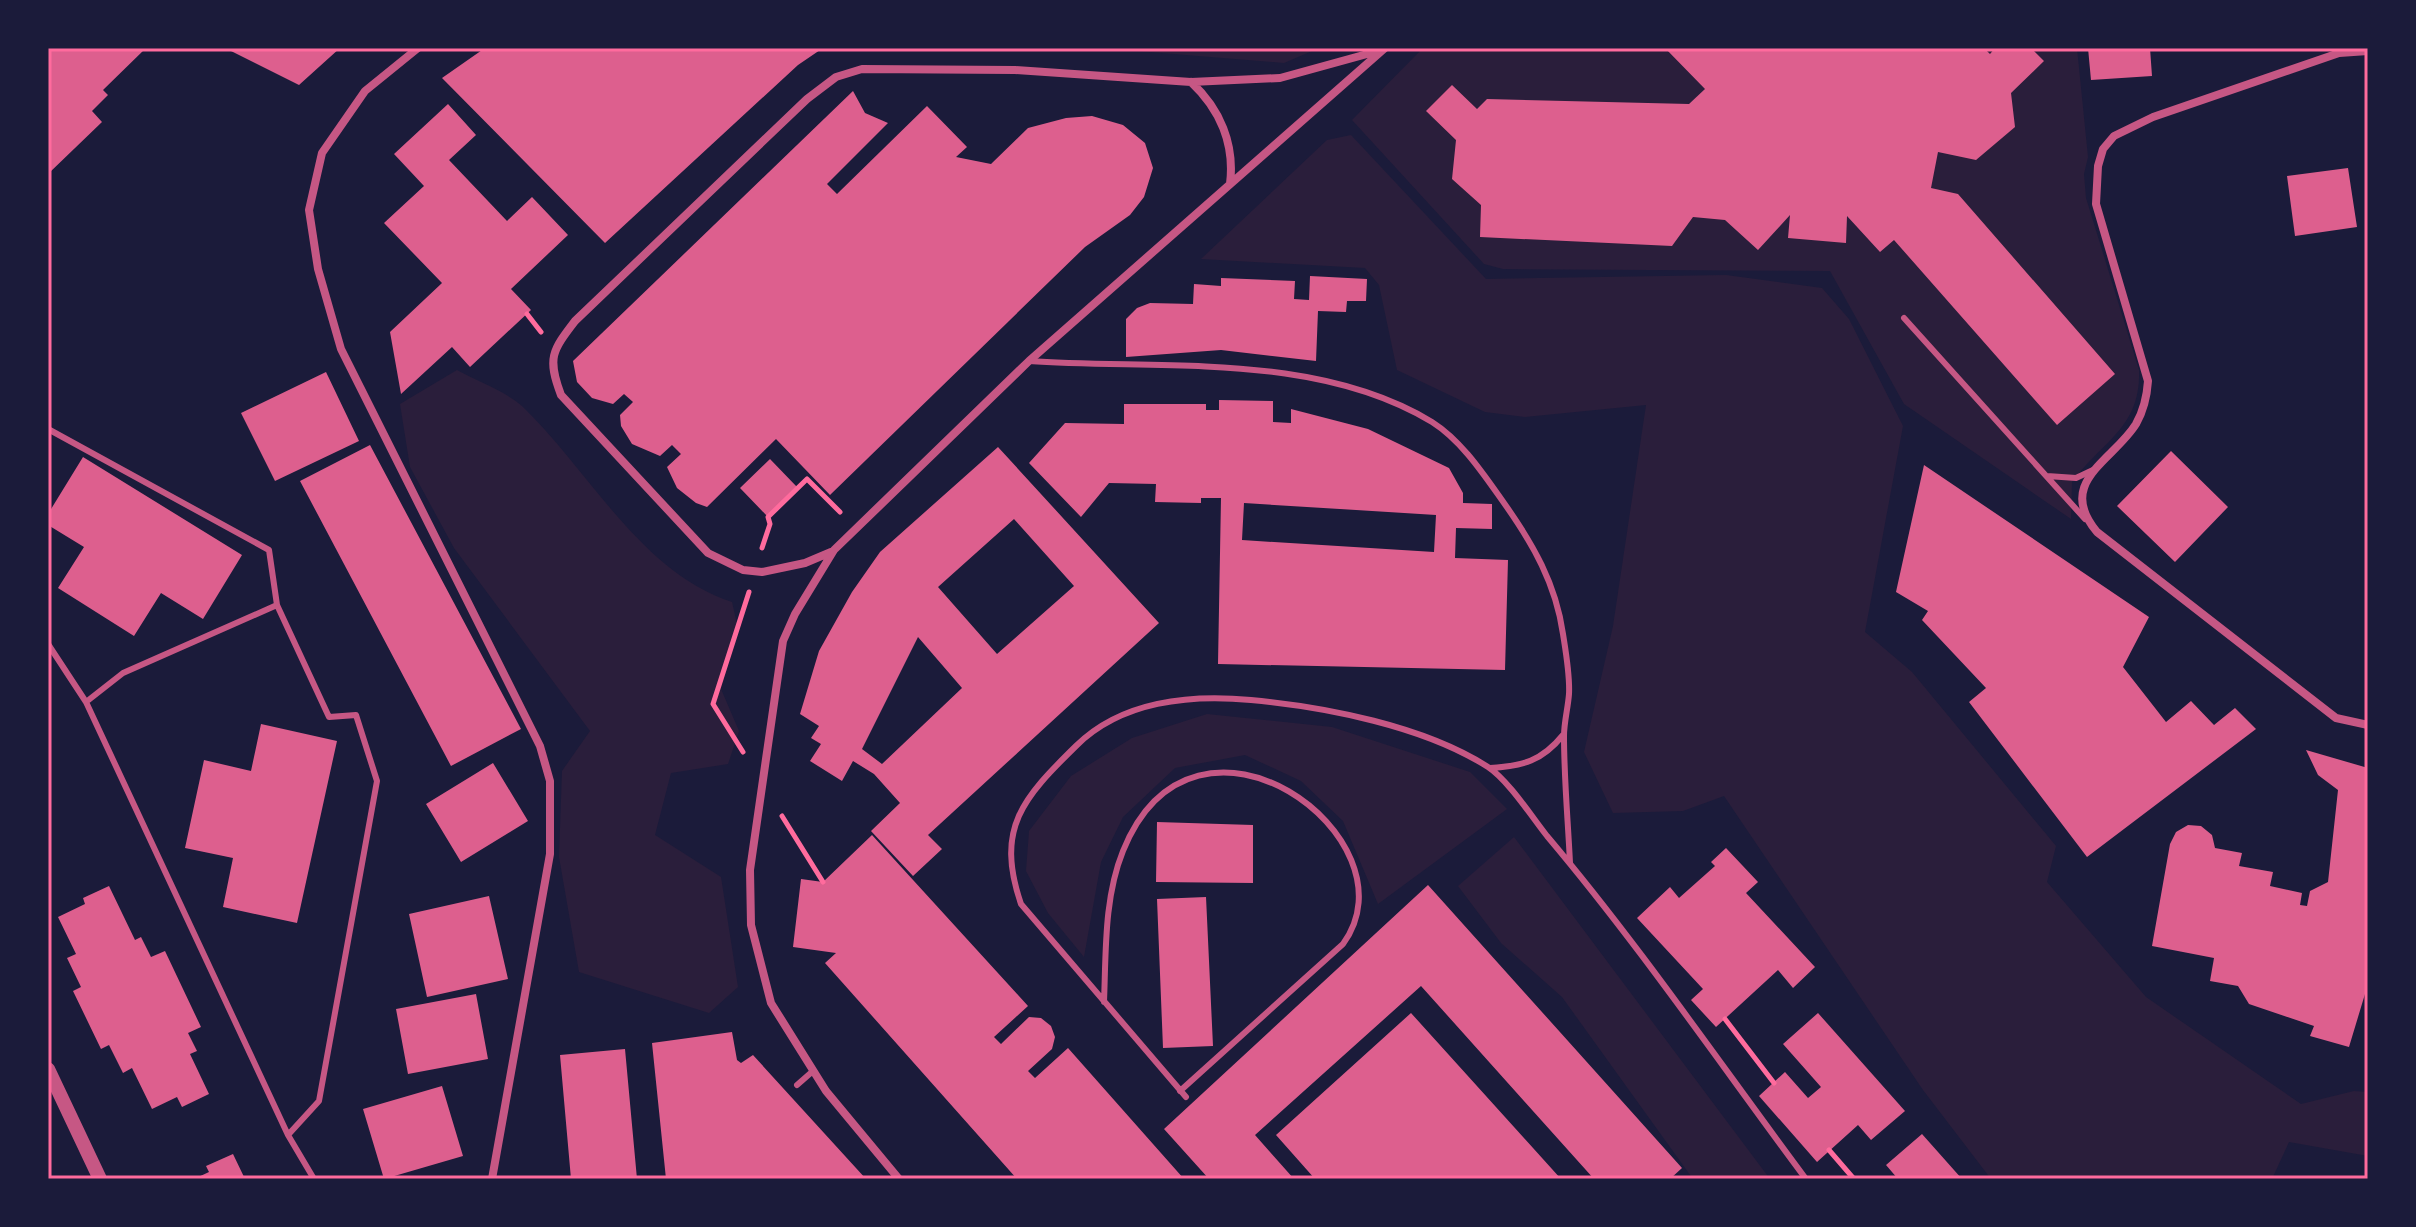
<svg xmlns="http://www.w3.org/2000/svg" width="2416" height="1227" viewBox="0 0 2416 1227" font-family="'Work Sans',sans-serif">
<rect width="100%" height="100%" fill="#1b1b3a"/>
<path fill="#2a1e3b" d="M1100 48H1319L1284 63Z
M1423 48H2077L2088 157 2084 174 2086 198 2139 370C2141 428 2102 441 2072 482L2071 519 1904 404 1830 271 1503 269 1484 264 1352 120Z
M1351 135 1486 279 1726 275 1822 288 1849 319 1903 426 1865 632 1912 672 2056 846 2047 882 2146 997 2301 1104 2354 1091 2368 1092V1156L2289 1142 2272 1179H1991L1923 1090 1724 796 1683 811 1613 813 1584 752 1613 626 1646 405 1525 417 1485 412 1397 370 1379 285 1365 268 1201 259 1327 140Z
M457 370C477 381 505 391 522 406 589 470 640 572 732 602L738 629 721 689 739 731 728 764 671 773 655 835 721 877 738 987 709 1013 579 972 559 857 562 771 590 731 454 548 410 467 400 404Z
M1207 714 1332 727 1470 772 1507 809 1378 904 1343 821 1301 781 1245 755 1175 768 1123 817 1101 862 1084 957 1048 913 1026 871 1029 831 1071 776 1132 738Z
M1514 837 1770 1179H1693L1562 997 1501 943 1458 886Z"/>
<path fill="#dd5f8e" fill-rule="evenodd" d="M48 48H146L103 90 108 95 92 111 102 122 48 174Z
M225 48H340L299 85Z
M485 48H823L798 65 605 243 442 78Z
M1665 48H1984L1990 54 1995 48H2031L2044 61 2011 93 2015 127 1976 160 1938 152 1931 188 1958 194 2115 374 2057 425 1894 240 1880 252 1847 216 1846 243 1788 238 1790 215 1758 250 1725 220 1693 217 1672 246 1480 237 1481 205 1452 179 1456 140 1426 111 1452 85 1477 109 1487 99 1689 104 1705 89Z
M2088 48H2150L2152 76 2091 80Z
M853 91 865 113 888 123 827 184 837 194 927 106 967 147 956 157 991 164 1028 128 1066 118 1092 116 1123 125 1145 143 1153 168 1144 197 1130 215 1085 247 830 495 776 439 707 507 696 503 677 488 667 467 681 454 672 445 660 456 632 444 621 426 620 415 633 402 624 394 613 404 592 398 577 382 573 361Z
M448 104 476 135 449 160 507 221 532 197 568 235 511 289 531 310 470 367 452 347 401 394 390 332 442 283 384 223 424 186 394 154Z
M2348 168 2357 227 2295 236 2287 176Z
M1310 276 1367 279 1366 301H1347L1346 312 1318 311 1316 361 1221 350 1126 357V319L1137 308 1150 303 1193 304 1194 284 1221 286V278L1295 281 1294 299 1309 300Z
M326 372 359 441 275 481 241 413Z
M1219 400 1273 401V422L1291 423V409L1368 429 1449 468 1463 493V503L1492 504V529L1456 528 1455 558 1508 560 1505 670 1218 664 1221 498H1201V503L1155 502 1156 484 1109 483 1081 517 1029 463 1065 423 1124 424V404H1206V410H1219ZM1244 503 1436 515 1434 552 1242 540Z
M370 445 521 729 451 766 300 481Z
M998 447 1159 623 928 835 942 849 913 876 871 831 900 803 874 774 853 761 842 781 810 761 821 744 811 738 819 726 800 714 819 651 852 592 880 552ZM1014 519 1074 586 997 654 938 587ZM918 637 962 688 882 764 862 749Z
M2171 451 2228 507 2175 562 2117 506Z
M83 457 242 555 203 619 161 593 134 636 58 588 84 547 48 525V514Z
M770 459 797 487 767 516 740 488Z
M1924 465 2149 617 2123 667 2166 722 2191 701 2214 725 2235 708 2256 729 2087 857 1969 702 1986 688 1922 620 1928 611 1896 592Z
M261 724 337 741 297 923 223 907 233 858 185 848 204 760 251 771Z
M2306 750 2368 768V984L2349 1047 2310 1036 2314 1026 2249 1004 2238 986 2210 981 2214 958 2152 946 2170 844 2176 832 2188 825 2201 826 2212 835 2215 848 2242 853 2239 866 2273 872 2270 886 2302 893 2300 905 2307 906 2310 891 2328 882 2338 790 2318 775Z
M493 763 528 821 461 862 426 804Z
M1157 822 1253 825V883L1156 882Z
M872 835 1028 1006 994 1037 1001 1044 1029 1017 1041 1018 1051 1026 1055 1037 1052 1049 1028 1071 1035 1078 1068 1048 1184 1179H1017L825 963 836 953 793 947 801 879 823 882Z
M1726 848 1758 882 1746 893 1815 967 1793 988 1778 970 1716 1027 1691 1000 1703 989 1637 918 1670 887 1679 898 1715 866 1711 862Z
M1428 885 1682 1168 1670 1179H1594L1421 986 1255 1135 1294 1179H1209L1164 1129Z
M109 886 135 940 141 937 151 957 165 951 201 1027 188 1033 197 1051 190 1054 209 1094 182 1107 177 1097 152 1109 132 1068 123 1073 109 1045 101 1049 73 991 81 987 67 958 76 954 58 917 85 904 83 898Z
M489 896 508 979 427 997 409 914Z
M1206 897 1213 1046 1163 1048 1157 899Z
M476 994 488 1059 408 1074 396 1009Z
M1411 1013 1561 1179H1315L1276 1135Z
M1818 1013 1905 1111 1871 1140 1858 1125 1817 1162 1759 1096 1785 1072 1808 1098 1821 1087 1783 1044Z
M732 1032 737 1060 741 1063 753 1055 866 1179H666L652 1043Z
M625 1049 637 1179H571L560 1055Z
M442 1086 463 1156 384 1179 363 1109Z
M1922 1134 1962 1179H1898L1886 1165Z
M233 1154 245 1179H194L209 1172 206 1166Z"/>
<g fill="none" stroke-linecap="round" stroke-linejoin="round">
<path stroke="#ff6b9d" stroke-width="5" d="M527 314 541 332
M762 548 770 524 768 517 807 479 840 512
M743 752 713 704 749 592
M782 816 823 882
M1725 1019 1774 1083
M1829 1150 1854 1179"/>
<path stroke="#c65784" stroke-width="6" d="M1904 318 2085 519
M1029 361C1159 370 1315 351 1432 422 1462 441 1484 475 1504 503 1533 544 1556 584 1563 634 1566 653 1570 675 1569 694 1568 708 1564 722 1564 736 1564 779 1568 821 1570 863
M48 429 269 550 277 605
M2047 476 2076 478 2093 470
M48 644 86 702
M1490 768C1523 766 1542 761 1563 735
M1104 1002C1106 952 1104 898 1123 851 1195 673 1420 839 1343 944L1180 1091
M797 1085 813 1071
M1186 1097 1021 904C995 828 1023 798 1076 746 1121 701 1190 694 1251 700 1326 707 1424 726 1488 767 1508 780 1532 817 1547 836 1639 945 1721 1065 1806 1179
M288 1135 319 1101 377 781 356 715 329 717 277 605 123 673 86 702 288 1135 314 1179"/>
<path stroke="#c65784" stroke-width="8" d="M418 48 365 91 322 153 309 210 318 269 341 349 540 746 550 781V854L492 1179
M2368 51 2339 53 2153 117 2114 136 2103 149 2098 166 2096 204 2148 381C2147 396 2144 410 2136 424 2113 461 2055 482 2097 532L2336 718 2368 725
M1191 82C1220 109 1235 144 1230 184
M831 552 805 563 762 572 743 570 708 553 561 395C547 358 552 351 575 321L807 99 836 77 862 69 1015 70 1191 82 1280 78 1378 51
M899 1179 826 1091 771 1003 751 925 750 870 783 641 795 614 834 550 1029 361 1385 48"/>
<path stroke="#c65784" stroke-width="14" d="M48 1069 100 1179"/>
</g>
<rect width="2416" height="1227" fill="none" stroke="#1b1b3a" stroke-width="100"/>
<rect x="50" y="50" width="2316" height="1127" fill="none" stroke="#ff6b9d" stroke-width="3"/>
</svg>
